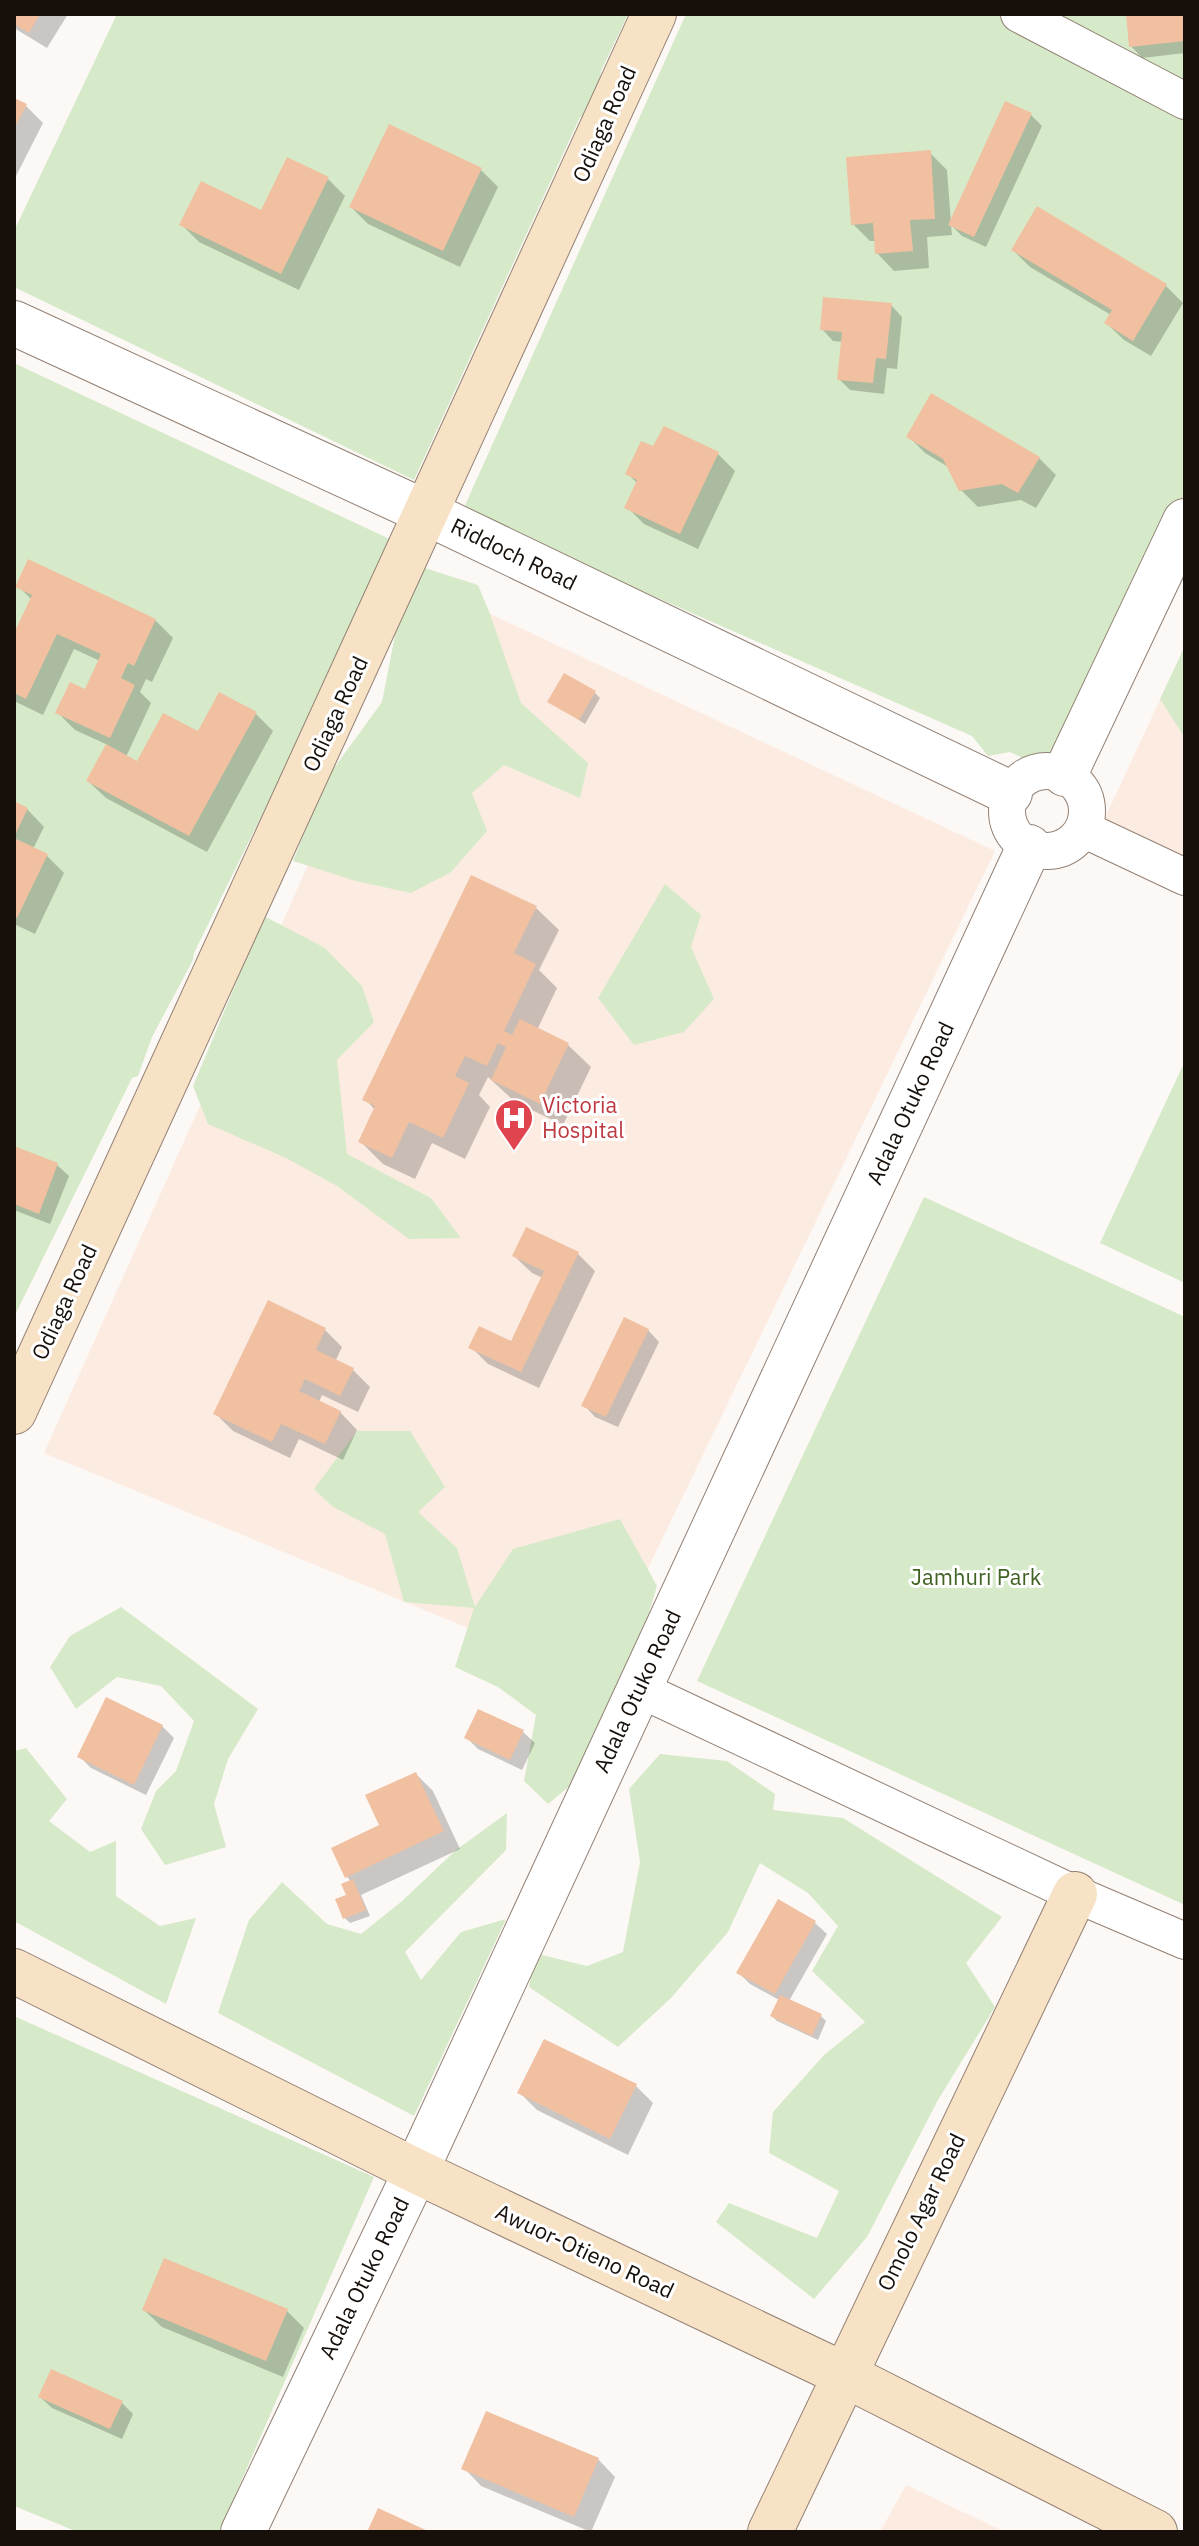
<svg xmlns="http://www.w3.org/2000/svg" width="1199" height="2546" viewBox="0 0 1199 2546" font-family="'IBM Plex Sans',sans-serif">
<rect width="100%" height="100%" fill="#fcf8f5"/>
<path fill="#fcebe1" d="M433 587 995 851 594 1680 44 1453Z
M1185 646V856L1104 820Z
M906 2485 1005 2532H880Z"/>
<path fill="#d6eac9" d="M117 14H628L601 71 596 110 580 117 414 480 14 287V231Z
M686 14H1185V498L1049 770 1010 752 988 756 972 736 462 512Z
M14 363 396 542 194 953 193 960 152 1037 138 1076 132 1078 14 1317Z
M425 568 478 585 490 614 521 703 588 763 580 798 504 765 472 793 487 831 451 872 411 893 356 881 293 861 326 779 382 702 397 625Z
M1184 648H1185V738L1160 699Z
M665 884 701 915 691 947 714 999 684 1032 634 1045 598 998Z
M264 916 325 948 362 986 374 1022 337 1060 347 1154 431 1198 461 1238 409 1239 337 1186 286 1158 208 1124 193 1086Z
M1185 1061V1283L1100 1243Z
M924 1197 1185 1317V1905L697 1681Z
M357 1431H410L445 1487 418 1512 457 1548 475 1607 513 1549 620 1519 657 1586 606 1756 548 1804 524 1781 536 1715 498 1687 455 1667 474 1608 404 1602 385 1534 333 1507 314 1489Z
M121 1607 258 1709 228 1759 214 1804 226 1847 165 1865 141 1829 156 1791 176 1771 194 1721 161 1686 117 1677 76 1709 50 1667 70 1636Z
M26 1748 67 1799 49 1821 90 1852 116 1841V1896L160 1926 196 1918 166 2004 14 1921V1751Z
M660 1754 727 1761 775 1794 773 1810 843 1818 1002 1917 966 1963 995 2007 938 2100 867 2237 814 2299 716 2222 729 2203 817 2238 839 2191 769 2153 773 2112 824 2055 865 2022 812 1971 838 1926 808 1893 760 1863 728 1932 671 1998 618 2047 529 1987 534 1953 587 1966 623 1952 640 1862 629 1789Z
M507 1813 506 1850 405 1952 421 1980 461 1932 506 1919 414 2116 218 2013 249 1920 282 1882 327 1924 361 1934 401 1902 456 1850Z
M14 2016 374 2177 219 2532H78L14 2506Z"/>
<path fill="#0003" d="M14 14H68L47 48 14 28Z
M1128 14H1185V53L1142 58 1131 46Z
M14 100 26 106 43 123 14 180Z
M1031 115 1042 126 986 247 962 236 951 225 952 235 927 237 929 268 894 271 877 253 876 241H870L853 224 930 153 947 170 951 223Z
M390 127 481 170 498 187 460 267 368 224 351 207Z
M328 179 345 196 299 290 199 242 182 225 262 213Z
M1038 209 1166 286 1183 303 1151 356 1124 340 1106 323 1111 315 1030 267 1013 250Z
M891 305 902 317 897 369 887 368 884 394 850 390 839 379 843 342 833 341 822 329Z
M908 436 1039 458 1056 475 1036 508 1021 500 978 507 960 489 950 468 925 453Z
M654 449 718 454 735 471 698 549 644 524 627 507 638 484 628 474Z
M18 586 155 620 173 638 152 682 146 679 140 692 151 703 126 757 138 763 198 734 256 714 273 731 207 852 106 798 88 781 108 745 75 730 58 713 86 691 100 661 74 649 43 715 14 701V637L32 600Z
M595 693 600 698 585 724 550 701Z
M14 803 27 809 44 827 33 849 47 856 64 873 35 934 14 924Z
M536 908 559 930 539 970 557 988 537 1030 568 1045 591 1067 563 1125 515 1102 488 1077 479 1095 490 1107 465 1159 432 1143 415 1179 383 1164 360 1141 375 1110 365 1099Z
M14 1148 57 1165 69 1176 50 1224 14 1210Z
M578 1254 595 1271 539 1388 488 1364 471 1347 511 1344 543 1278 532 1273 514 1256Z
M325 1330 342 1347 335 1362 353 1370 370 1387 358 1412 322 1395 319 1402 340 1412 357 1430 343 1460 299 1439 290 1458 233 1431 215 1413Z
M648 1330 659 1342 618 1427 595 1417 584 1405Z
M479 1711 523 1732 535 1743 522 1770 478 1749 466 1737Z
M162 1726 174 1738 146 1795 91 1768 80 1757Z
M416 1774 433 1791 460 1849 361 1895 370 1916 350 1923 345 1918 352 1882 347 1877Z
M779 1902 815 1923 827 1934 789 2001 821 2016 826 2021 818 2040 777 2021 772 2016 779 2000 750 1984 739 1973Z
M545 2041 636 2086 653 2103 628 2155 537 2110 520 2093Z
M144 2310 287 2311 304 2328 283 2377 162 2327Z
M40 2397 122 2403 133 2414 122 2439 52 2408Z
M598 2459 615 2477 591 2532 481 2486 464 2468Z"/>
<path fill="#f0c0a1" d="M14 14H40L29 33 14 24Z
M1126 14H1185V41L1129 47Z
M14 98 27 104 14 129Z
M1005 101 1032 113 974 237 948 225Z
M389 124 482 168 443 251 349 207Z
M931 150 935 219 910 220 913 251 875 254 873 223 851 225 846 157Z
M287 157 329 177 281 274 179 225 201 181 261 210Z
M1037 206 1167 284 1133 341 1104 323 1112 310 1011 250Z
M823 297 892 303 886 359 876 358 873 383 837 380 842 332 820 330Z
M931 393 1040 457 1018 493 1002 484 959 491 943 459 906 437Z
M664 426 719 452 680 534 624 508 637 480 625 474 641 441 653 446Z
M28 559 156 619 134 666 128 663 121 678 135 685 110 738 55 713 70 682 85 689 101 654 57 634 26 699 14 693V633L32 595 15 587Z
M564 673 596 691 579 720 547 702Z
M219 692 257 712 189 836 86 781 106 744 137 761 163 713 198 731Z
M14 801 28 808 14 837Z
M14 838 48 854 17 918 14 916Z
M471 875 537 906 514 953 536 964 504 1031 512 1035 520 1019 569 1043 540 1104 491 1080 506 1047 498 1043 487 1066 465 1056 455 1076 469 1083 443 1138 409 1122 392 1158 358 1142 375 1106 362 1100Z
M14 1146 58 1163 39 1214 14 1204Z
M526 1227 579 1252 521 1372 468 1348 479 1326 511 1341 544 1271 512 1256Z
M268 1300 326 1328 316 1350 354 1368 340 1396 305 1379 299 1391 341 1411 325 1444 281 1424 272 1442 213 1414Z
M624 1317 649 1329 606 1417 581 1406Z
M106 1697 163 1725 134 1785 77 1757Z
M478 1709 524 1730 510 1760 464 1738Z
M416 1772 444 1831 345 1878 331 1848 379 1825 365 1795Z
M353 1879 366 1910 343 1919 335 1899 346 1895 341 1884Z
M778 1899 816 1921 775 1994 736 1973Z
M780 1995 822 2014 812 2036 770 2016Z
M544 2039 637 2084 610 2139 517 2093Z
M164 2258 288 2309 266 2361 142 2310Z
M51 2369 123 2401 110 2429 38 2397Z
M486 2411 599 2458 574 2517 461 2469Z
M378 2508 430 2532H367Z"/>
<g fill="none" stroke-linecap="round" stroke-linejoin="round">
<defs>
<path id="minor" d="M1019 14 1185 101
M1007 811a40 40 0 1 1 80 0a40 40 0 1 1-80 0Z
M1083 829 1185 877
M639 1689 1075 1894 1185 1941"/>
<path id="tertiary" d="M14 323 427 513 1010 793
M1065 774 1185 521
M243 2532 416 2171 1029 847"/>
<path id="secondary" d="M14 1412 654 14
M14 1971 416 2171 843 2374 1155 2532
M770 2532 1075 1894"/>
</defs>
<use href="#minor" stroke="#928074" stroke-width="38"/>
<use href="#tertiary" stroke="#928074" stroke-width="46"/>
<use href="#secondary" stroke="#928074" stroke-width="46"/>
<use href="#minor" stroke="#fff" stroke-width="36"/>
<use href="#tertiary" stroke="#fff" stroke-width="44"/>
<use href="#secondary" stroke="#f7e2c6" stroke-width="44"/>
</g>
<defs>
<symbol id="hospital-pin" viewBox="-11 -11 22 30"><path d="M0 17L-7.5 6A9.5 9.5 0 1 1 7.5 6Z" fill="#e0444e" stroke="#fff"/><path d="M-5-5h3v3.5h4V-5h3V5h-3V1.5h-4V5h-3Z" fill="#fff"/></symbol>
</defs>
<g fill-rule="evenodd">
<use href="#hospital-pin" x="492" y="1096" width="44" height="60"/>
</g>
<g text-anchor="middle" stroke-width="6" stroke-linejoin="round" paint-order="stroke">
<g font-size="22" fill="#160f0a" stroke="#fff">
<text transform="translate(604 124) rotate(-66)" y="8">Odiaga Road</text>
<text transform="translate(514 554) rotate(26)" y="8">Riddoch Road</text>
<text transform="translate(335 714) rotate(-65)" y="8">Odiaga Road</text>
<text transform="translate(910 1103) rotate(-65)" y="8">Adala Otuko Road</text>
<text transform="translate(64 1302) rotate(-65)" y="8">Odiaga Road</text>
<text transform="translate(637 1691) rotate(-65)" y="8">Adala Otuko Road</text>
<text transform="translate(921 2212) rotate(-64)" y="8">Omolo Agar Road</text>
<text transform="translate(585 2251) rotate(25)" y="8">Awuor-Otieno Road</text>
<text transform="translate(364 2278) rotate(-64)" y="8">Adala Otuko Road</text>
</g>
<g font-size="22" fill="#be3a42" stroke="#fff" text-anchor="start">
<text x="542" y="1113">Victoria<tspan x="542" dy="25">Hospital</tspan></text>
</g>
<g font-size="22" fill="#406223" stroke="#fff">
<text x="976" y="1585">Jamhuri Park</text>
</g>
</g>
<rect width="1199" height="2546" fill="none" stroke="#160f0a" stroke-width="32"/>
</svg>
